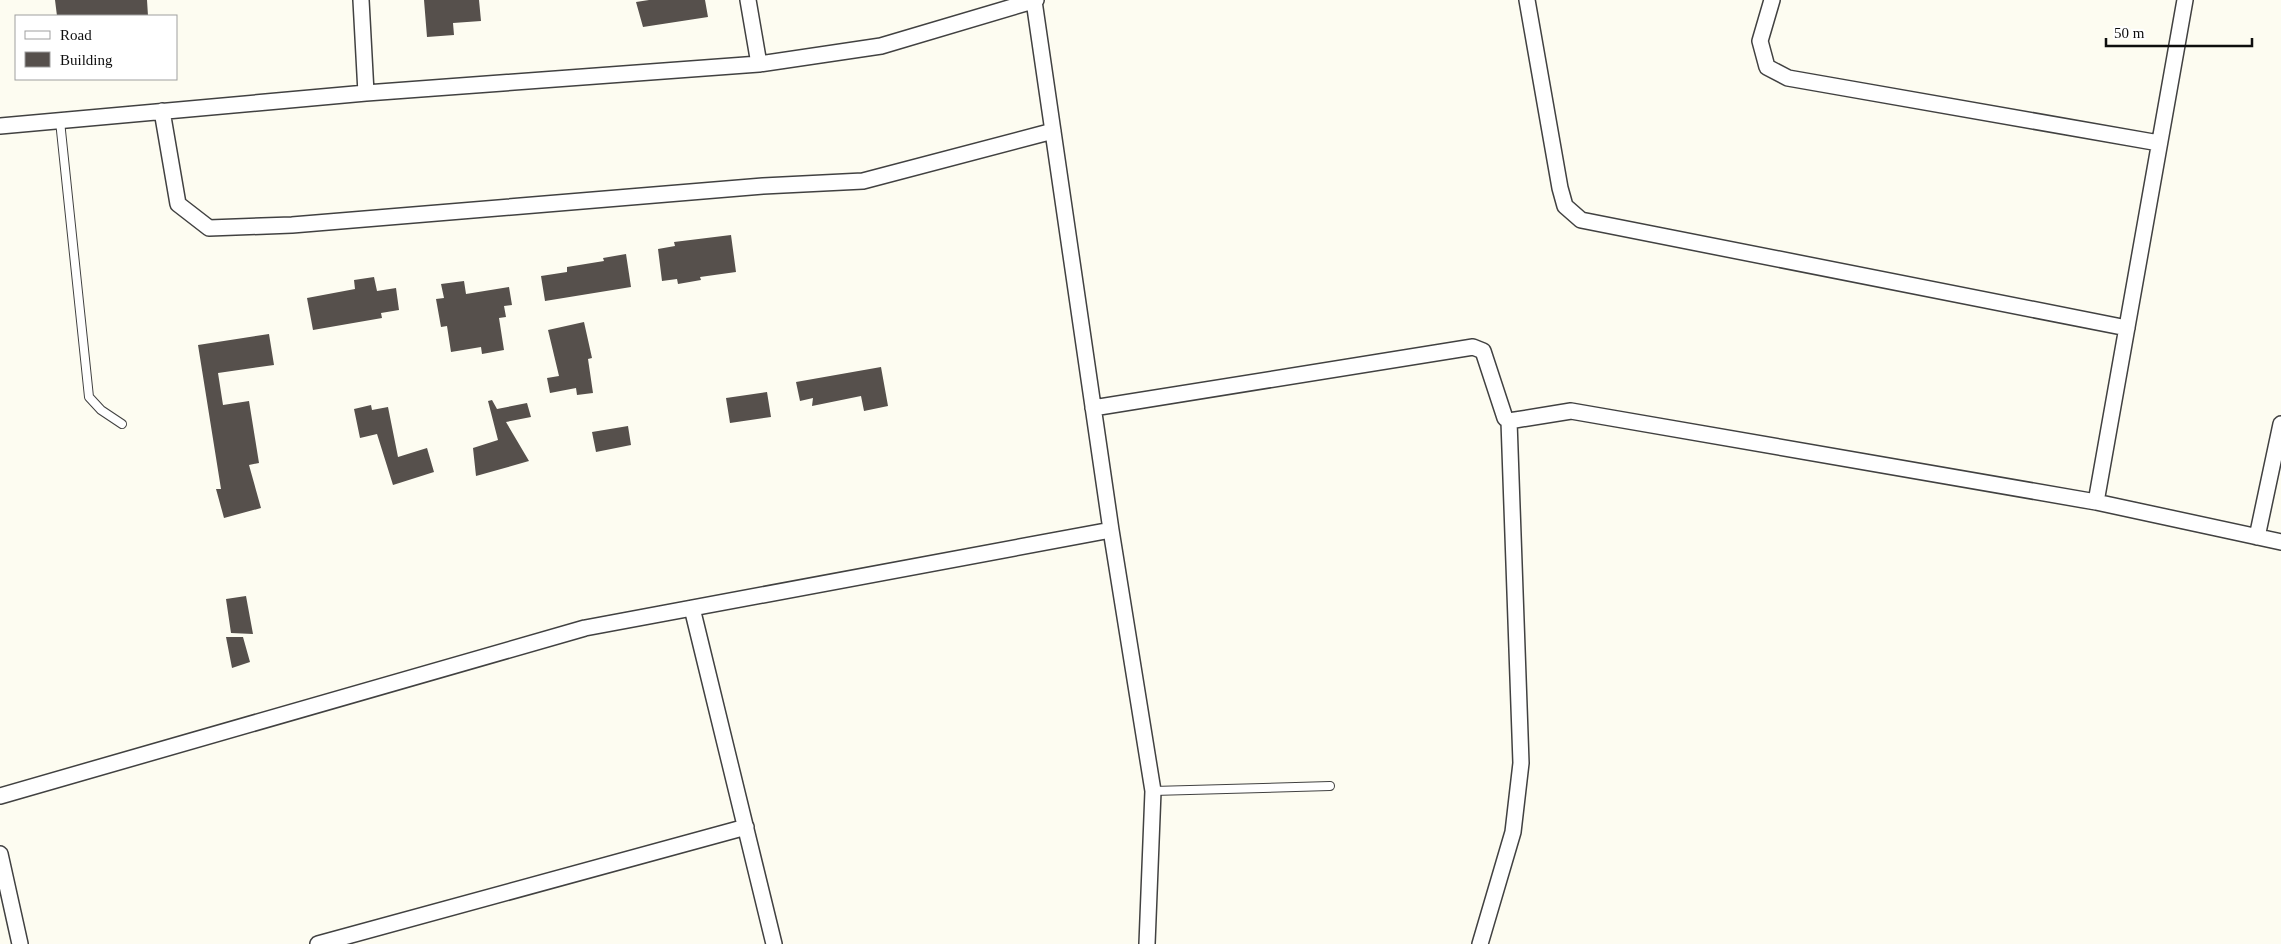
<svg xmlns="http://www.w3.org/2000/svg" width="2281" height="944" viewBox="0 0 2281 944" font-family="'Times New Roman',serif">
<rect width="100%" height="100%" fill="#fdfcf1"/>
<path fill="#56504c" d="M55 0H147L148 16H57Z
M424 0H479L481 21 453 23 454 35 427 37Z
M649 0H705L708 17 643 27 636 2Z
M731 235 736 272 700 277 701 280 678 284 677 279 662 281 658 249 675 246 674 242Z
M626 254 631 287 545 301 541 276 567 272V267L604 261 603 258Z
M374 277 377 291 396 288 399 310 381 313 382 318 313 330 307 298 355 289 354 280Z
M464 281 466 294 509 287 512 305 504 306 506 317 499 318 504 350 482 354 481 347 451 352 447 326 441 327 436 299 444 298 441 284Z
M584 322 592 358 588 359 593 393 577 395 576 388 550 393 547 378 559 376 548 330Z
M269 334 274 365 218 373 223 405 249 401 259 463 249 465 261 508 224 518 216 489H221L198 345Z
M881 367 888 406 864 411 861 396 812 406 813 398 800 401 796 382Z
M767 392 771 417 730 423 726 398Z
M492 400 497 409 527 403 531 417 506 422 529 461 476 476 473 448 498 440 488 401Z
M371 405 372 410 388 407 398 457 427 448 434 472 393 485 377 434 360 438 354 409Z
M628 426 631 445 596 452 592 432Z
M246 596 253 634 231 633 226 599Z
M226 637H243L250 662 232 668Z"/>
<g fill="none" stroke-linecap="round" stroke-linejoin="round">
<defs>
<path id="service" d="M60 121 89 397 101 410 122 424
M1153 791 1330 786"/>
<path id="minor" d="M361 0 366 93
M748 0 759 64
M1527 0 1560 188 1565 206 1581 220 2127 328
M1772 0 1760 41 1767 67 1788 78 2159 143
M1034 1 1111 530 1153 791 1147 944
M162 111 178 204 209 228 292 225 763 186 863 181 1053 131
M0 126 366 93 759 64 881 46 1036 0
M1093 408 1473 347 1483 351 1505 418 1509 421 1571 411 2096 502 2281 542
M2096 502 2185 0
M2257 537 2281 424
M692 608 774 944
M0 796 585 628 1111 530
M0 854 20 944
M318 944 746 827
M1480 944 1513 832 1521 763 1509 421"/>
</defs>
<use href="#service" stroke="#414141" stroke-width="10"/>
<use href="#minor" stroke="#414141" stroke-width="18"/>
<use href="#service" stroke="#fff" stroke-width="8"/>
<use href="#minor" stroke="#fff" stroke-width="15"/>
</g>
<rect x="15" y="15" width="162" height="65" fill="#ffffff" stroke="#9f9f9f"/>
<rect x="25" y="31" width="25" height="8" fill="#ffffff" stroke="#9f9f9f"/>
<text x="60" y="40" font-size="15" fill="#0e0e0e">Road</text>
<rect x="25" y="52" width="25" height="15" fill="#56504c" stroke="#9f9f9f"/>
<text x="60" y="65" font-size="15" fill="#0e0e0e">Building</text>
<path d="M2106 38v8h146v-8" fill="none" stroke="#0e0e0e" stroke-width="2.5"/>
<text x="2114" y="38" font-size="15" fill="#0e0e0e" stroke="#ffffff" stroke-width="4" paint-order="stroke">50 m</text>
</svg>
